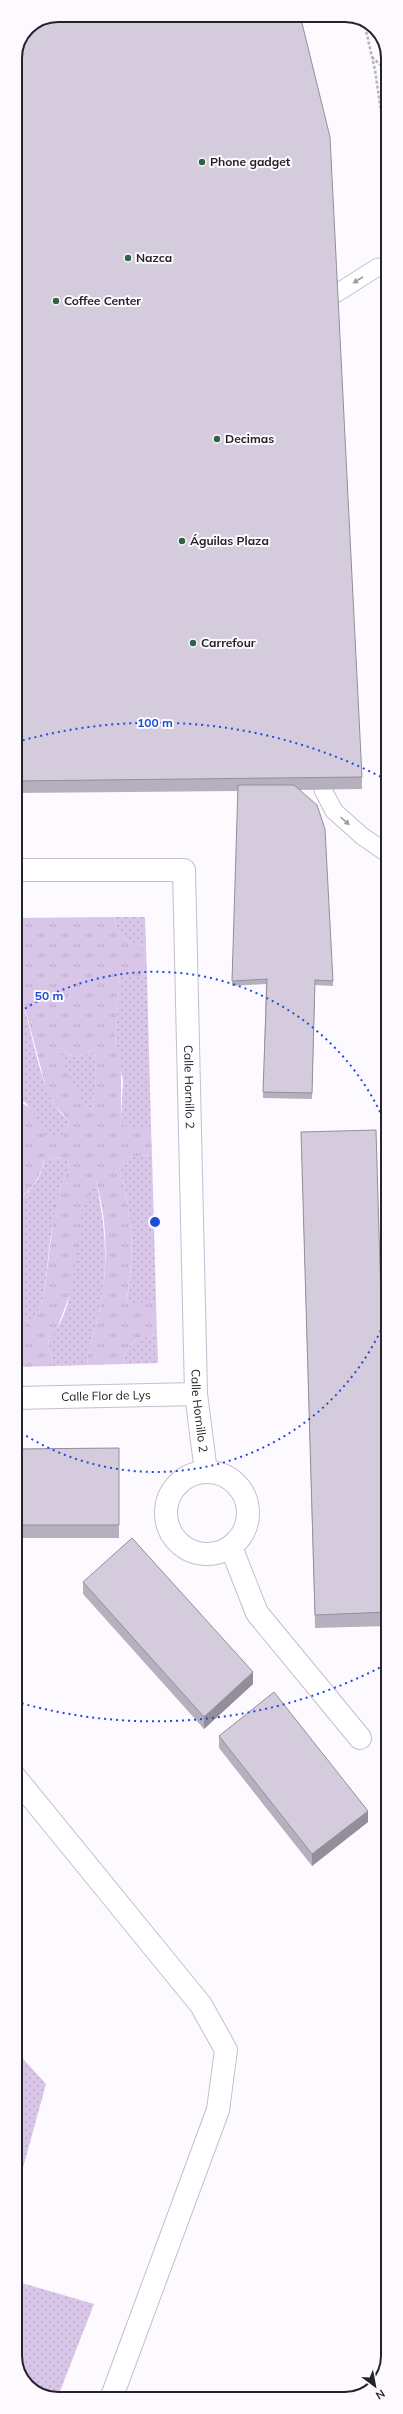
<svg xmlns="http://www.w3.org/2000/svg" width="403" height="2414" viewBox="0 0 403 2414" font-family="Mulish,sans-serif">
<defs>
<pattern id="grass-dots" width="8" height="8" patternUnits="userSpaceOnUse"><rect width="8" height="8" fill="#d8c5e8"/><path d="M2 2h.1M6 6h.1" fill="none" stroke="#b9a9c7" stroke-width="1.8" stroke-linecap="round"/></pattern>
<pattern id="park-tufts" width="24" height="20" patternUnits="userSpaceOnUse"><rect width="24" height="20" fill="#d8c5e8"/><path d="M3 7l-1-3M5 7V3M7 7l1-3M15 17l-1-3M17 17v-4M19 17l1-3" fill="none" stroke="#b9a9c7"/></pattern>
</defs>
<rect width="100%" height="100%" fill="#fcfafe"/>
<path fill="url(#grass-dots)" d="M113 917H145L146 945C123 942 119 938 113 917Z
M120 973 147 977 151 1128H127L121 1121 123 1080 115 1044Z
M15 981C32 1021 34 1068 55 1106 59 1112 65 1117 70 1122L62 1137H46L26 1103 15 1097Z
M94 1049 96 1077 93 1112 76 1093 68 1077 60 1050C72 1060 83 1057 94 1049Z
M152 1155 156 1301 126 1305C135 1256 133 1214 119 1167L127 1157Z
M44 1158 66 1159 70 1165 59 1190 50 1241 44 1296 32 1326 15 1310V1202C30 1193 43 1177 44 1158Z
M96 1180C105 1227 109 1261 100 1308 96 1328 88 1346 87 1365L53 1366 48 1341C80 1304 71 1253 82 1208 85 1199 91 1189 96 1180Z
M157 1335 158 1363 123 1364C126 1344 137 1337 157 1335Z
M15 2050 46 2084 15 2197Z
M15 2281 94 2304 57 2399H53L27 2386 15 2361Z"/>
<path fill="url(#park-tufts)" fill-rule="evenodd" d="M113 917C119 938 123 942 146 945L147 977 120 974 115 1044 121 1059V1121L127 1128H151L152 1155 127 1157 119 1167C133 1216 135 1254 126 1304L156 1301 157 1335C137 1337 126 1344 123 1364L87 1365C88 1346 96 1328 100 1308 108 1266 108 1222 96 1181L83 1206 72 1289 56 1331 48 1341 53 1366 17 1367 15 1310 32 1326 44 1296 55 1206 59 1190 70 1165 66 1159 44 1158C42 1177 30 1192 15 1202V1097L33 1111 46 1137H62L70 1122 56 1107 47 1091 26 1012 15 981V918ZM94 1049 96 1077 93 1112C73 1090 69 1079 61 1051 74 1059 80 1058 94 1049Z"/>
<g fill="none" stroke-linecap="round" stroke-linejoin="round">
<defs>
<path id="lane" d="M337 293 378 267
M323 790 334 811 362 836 388 854"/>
<g id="street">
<path id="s1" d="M15 870H184L196 1394 206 1472"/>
<path id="s2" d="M15 1398 196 1394"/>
<circle cx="207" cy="1513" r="41"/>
<path d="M231 1547 257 1613 360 1738"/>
<path d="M15 1777 201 2005 226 2050 218 2110 111 2399"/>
</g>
</defs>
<use href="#lane" stroke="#c6bdcf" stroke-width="19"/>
<use href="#street" stroke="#c6bdcf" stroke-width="24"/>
<path stroke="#b7b4b9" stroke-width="2.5" stroke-dasharray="3 2" stroke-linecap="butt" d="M364 22 375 70 388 160
M372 57 388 72"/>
<use href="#lane" stroke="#fff" stroke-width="17"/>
<use href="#street" stroke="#fff" stroke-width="22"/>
</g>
<path fill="#b6afbd" d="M15 58 362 777V789L299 790 333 981V986L315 985 312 1099 263 1098 266 984 232 986 238 791 15 793Z
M301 1132 388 1538V1626L315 1628Z
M119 1448V1538H15V1449Z
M83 1582 253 1684 204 1729 83 1594Z
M219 1736 368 1822 312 1866 219 1748Z"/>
<path fill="#948e9a" d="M253 1672V1684L204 1729V1717Z
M368 1811V1822L312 1866V1854Z"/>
<path fill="#d4cbdc" stroke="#948e9a" d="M58 15H300L330 137 362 777 15 781V58L28 27Z
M238 785H294L317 805 325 829 333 981 315 980 312 1093 263 1092 267 979 232 981Z
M376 1130 388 1538V1612L315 1615 301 1132Z
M119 1448V1525H15V1449Z
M132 1538 253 1672 204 1717 83 1582Z
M274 1692 368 1811 312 1854 219 1736Z"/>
<defs><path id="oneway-solid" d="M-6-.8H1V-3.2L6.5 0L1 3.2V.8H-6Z"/></defs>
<g fill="#9d9c9f">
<use href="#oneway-solid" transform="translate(358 280) rotate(148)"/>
<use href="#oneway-solid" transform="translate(345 821) rotate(42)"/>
</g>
<g fill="none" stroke="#1d4ed8" stroke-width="2" stroke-dasharray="2 4">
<path d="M388 1314A250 250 0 0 1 17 1430M15 1015A250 250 0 0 1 388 1130"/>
<path d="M385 1665A499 499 0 0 1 17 1702M17 742A499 499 0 0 1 385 779"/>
</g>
<g fill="#2f6348" stroke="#fcfafe" stroke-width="1.5">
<circle cx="202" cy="162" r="4"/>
<circle cx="128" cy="258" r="4"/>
<circle cx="56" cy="301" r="4"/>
<circle cx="217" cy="439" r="4"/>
<circle cx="182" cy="541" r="4"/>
<circle cx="193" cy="643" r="4"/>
</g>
<g text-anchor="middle" stroke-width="4" stroke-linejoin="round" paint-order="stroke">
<g font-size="12" font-weight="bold" fill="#262229" stroke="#fcfafe" text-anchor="start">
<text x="210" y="166">Phone gadget</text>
<text x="136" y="262">Nazca</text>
<text x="64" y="305">Coffee Center</text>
<text x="225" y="443">Decimas</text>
<text x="190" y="545">Águilas Plaza</text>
<text x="201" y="647">Carrefour</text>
</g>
<g font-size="12" fill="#262229" stroke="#fcfafe">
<text dy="4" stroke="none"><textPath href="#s1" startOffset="386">Calle Hornillo 2</textPath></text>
<text dy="4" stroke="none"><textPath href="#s2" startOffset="91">Calle Flor de Lys</textPath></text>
<text dy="4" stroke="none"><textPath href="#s1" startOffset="710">Calle Hornillo 2</textPath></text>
</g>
</g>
<path d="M0 0H403V2414H0ZM58 22H345A36 36 0 0 1 381 58V2356A36 36 0 0 1 345 2392H58A36 36 0 0 1 22 2356V58A36 36 0 0 1 58 22Z" fill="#fcfafe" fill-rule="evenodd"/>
<path fill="none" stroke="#262229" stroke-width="2" d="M58 22H345A36 36 0 0 1 381 58V2356A36 36 0 0 1 345 2392H58A36 36 0 0 1 22 2356V58A36 36 0 0 1 58 22Z"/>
<circle cx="155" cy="1222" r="6" fill="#1d4ed8" stroke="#fcfafe" stroke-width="2"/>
<g font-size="12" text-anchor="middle" font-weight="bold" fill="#1d4ed8" stroke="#fcfafe" stroke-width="4" stroke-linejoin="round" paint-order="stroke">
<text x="155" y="727">100 m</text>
<text x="49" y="1000">50 m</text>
</g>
<g transform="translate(375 2386) rotate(148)" stroke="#fcfafe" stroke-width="3" paint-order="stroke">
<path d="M0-3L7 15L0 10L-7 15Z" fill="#262229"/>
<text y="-6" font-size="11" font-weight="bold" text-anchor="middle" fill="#262229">N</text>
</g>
</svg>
